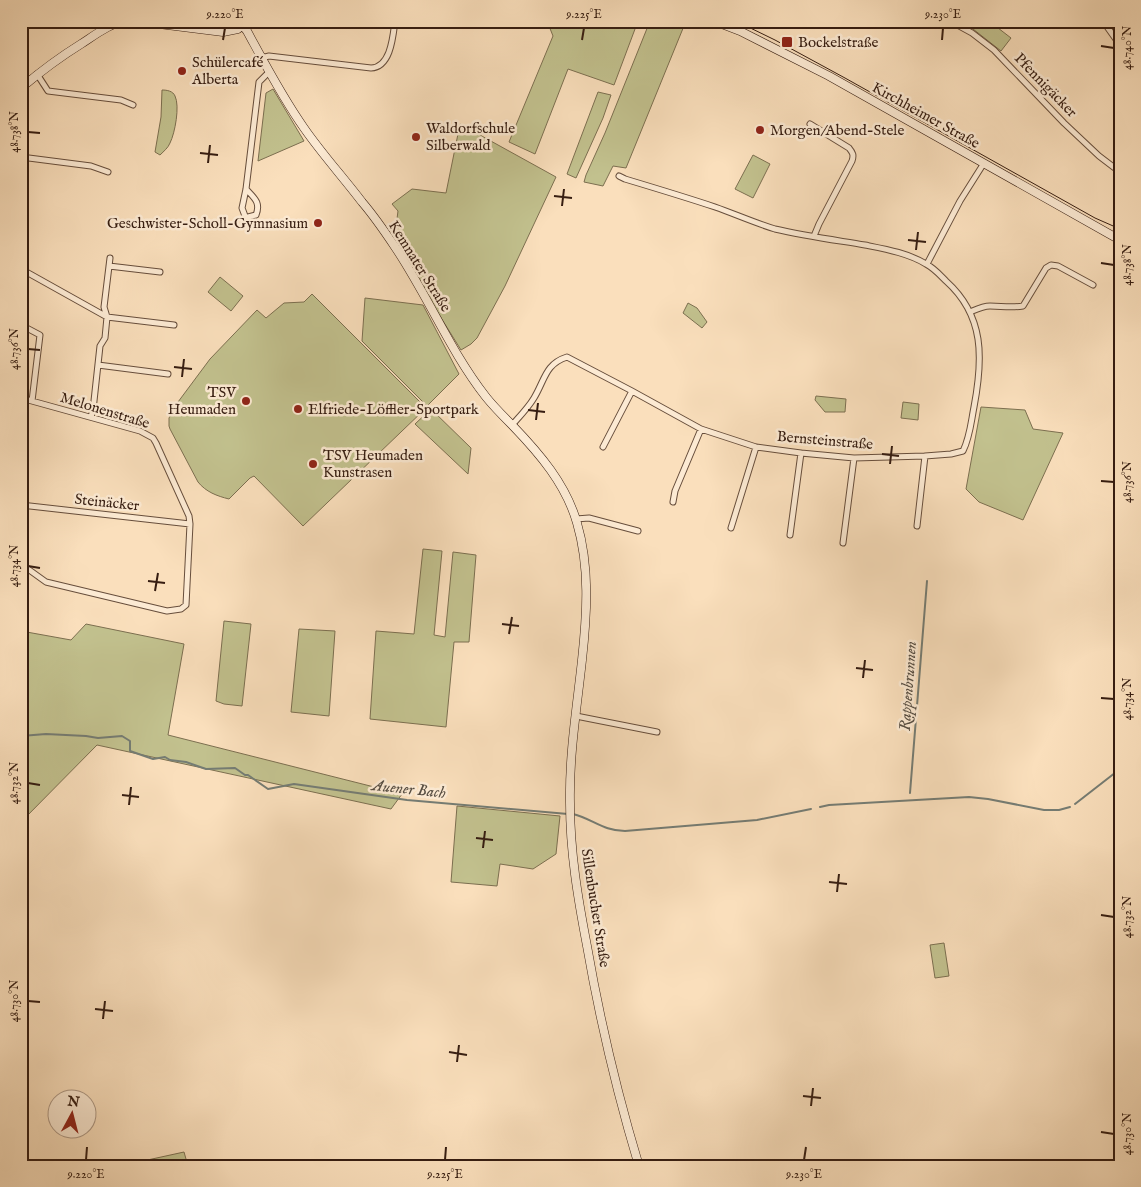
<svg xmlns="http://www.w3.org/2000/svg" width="1141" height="1187" viewBox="0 0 1141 1187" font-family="'IM FELL English',serif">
<rect width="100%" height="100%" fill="#fadfbc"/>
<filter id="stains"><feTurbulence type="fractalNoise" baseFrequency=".004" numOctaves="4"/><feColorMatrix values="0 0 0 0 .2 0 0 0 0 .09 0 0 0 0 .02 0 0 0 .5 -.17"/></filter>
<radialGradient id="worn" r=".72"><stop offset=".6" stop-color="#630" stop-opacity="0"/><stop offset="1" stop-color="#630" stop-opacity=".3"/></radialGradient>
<path fill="#c2c18e" stroke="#7c6f50" d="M547 21H638L614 85 568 69 535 154 509 142 553 36Z
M650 21H686L626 168 613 166 603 186 584 182 586 175 605 133Z
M963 21H989L1011 38 1001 51 973 29 962 24Z
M273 89 304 141 258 161 266 93Z
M162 90C167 90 173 91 175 96 180 106 175 133 170 143 168 148 164 151 160 155L155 152 161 117Z
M598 92 611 95 603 118 576 178 567 174Z
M460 124 556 177 505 286 477 338 471 344 461 350 394 242 398 211 392 204 412 189 446 193Z
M753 155 770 164 753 198 735 189Z
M220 277 243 296 231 311 208 292Z
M312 294 426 408 303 526 254 476 250 478 229 499C217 496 206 492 198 482L170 429 169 426V418L178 402 210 359 257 310 266 318 284 303 304 302Z
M365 298 423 305 459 374 427 406 362 341Z
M688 303 697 308 707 322 702 328 683 313Z
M816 396 846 399 845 412H825L815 400Z
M903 402 919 404 918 420 901 418Z
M981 407 1025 410 1033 429 1063 433 1023 520 979 502 966 489Z
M431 409 471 448 468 474 415 424Z
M423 549 442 551 434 635 445 637 453 552 476 555 469 642H454L446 727 370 719 376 631 414 634Z
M224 621 251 624 242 706 224 704 216 701Z
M86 624 184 644 168 735 402 794 391 809 97 745 21 822V631L71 640Z
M299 629 335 631 329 716 291 712Z
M457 806 560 816 556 854 533 869 500 864 497 886 451 882Z
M944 943 949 976 935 978 930 945Z
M184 1152 188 1166H120Z"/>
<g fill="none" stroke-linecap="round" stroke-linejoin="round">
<path stroke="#757c73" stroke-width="2" d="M21 736 46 734 86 736 98 738 122 736 130 741V751L153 759 165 757 170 760 186 762 206 769 235 768 245 775H248L268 789 294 784 407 800 568 814
M910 793 927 581
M1075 804 1120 769
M820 807 829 805 969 797 988 799 1044 810H1059L1070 807
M573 814C593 819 603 831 625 831L757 820 811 809"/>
<defs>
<path id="street" d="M950 21 972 33 994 50 1064 123 1099 156 1120 172
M1103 21 1120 45
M261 58 269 56 371 68C391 67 393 36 395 21
M37 74 48 91 121 100 133 105
M810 124 849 148C853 153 854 155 852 161L819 224 814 236
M21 157 91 166 108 172
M246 189C254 198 261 202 256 215L248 217 245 216 242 208 246 189 259 82 269 72
M927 264 960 201 984 163
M109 266 160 272
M21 269 107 317 174 325
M970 312C977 309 983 306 990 306 1001 306 1011 308 1023 306L1046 268 1051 265 1058 266 1093 285
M21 325 40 335 32 401
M98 365 168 374
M21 398 140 431 153 438 156 443 189 516 190 524 186 605 181 609 167 611 46 582 21 564
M91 417 93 410 100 346 105 338 107 317 104 307 110 258
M512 425C520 416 528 408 534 398 545 380 545 364 567 357L632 391 701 429 756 447 801 453 854 458 925 456 951 454 963 451C970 437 971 422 974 407 983 359 985 316 946 281 940 275 934 268 926 264 908 253 885 249 865 245 835 240 805 236 775 229 755 223 735 214 715 207 685 197 655 188 625 179L619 176
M603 447 632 391
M673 502 675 491 701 429
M21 505 190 524
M576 519 589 518 638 531
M917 526 925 456
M731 528 756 447
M790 535 801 453
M843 543 854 458
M576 716 657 732"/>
<path id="secondary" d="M135 21 223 32 238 29 242 25 244 21
M714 21 740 31 829 76 1120 240
M242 25 247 31C265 64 282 97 304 128 322 154 343 177 362 202 374 216 385 232 395 247 428 296 450 351 486 397 494 407 503 416 512 425 539 453 566 484 577 523 590 567 587 614 582 660 577 707 569 755 570 803 570 852 578 899 587 946 600 1021 617 1093 639 1166
M21 88C40 72 60 57 81 44 95 35 110 23 126 21"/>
</defs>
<use href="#street" stroke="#674e3c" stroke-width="7"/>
<use href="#secondary" stroke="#361d11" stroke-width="9"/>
<use href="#street" stroke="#fcead3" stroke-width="5"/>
<use href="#secondary" stroke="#fcead3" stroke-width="8"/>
<path stroke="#361d11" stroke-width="1" d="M736 21 775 40 845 78 1095 218 1120 229"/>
</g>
<path fill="none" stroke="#361d11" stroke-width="2" d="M223 40 225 28M582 40 584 28M942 40 943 28M1101 46 1114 48M28 132 40 133M200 153 218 155M208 163 210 145M554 196 572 198M562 206 564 189M908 240 926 242M916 250 918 232M1101 263 1114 265M28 349 40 350M174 367 192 369M182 377 184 359M528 410 545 412M536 420 538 403M882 454 899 456M890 464 892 446M1101 481 1114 482M28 566 40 568M148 581 165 583M155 591 158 573M502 624 519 626M509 634 512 617M856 668 873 670M863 678 865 660M1101 698 1114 699M28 783 40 785M122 795 139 797M129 805 131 787M476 838 493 840M483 848 485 831M829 882 847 884M837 892 839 874M1101 915 1114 917M28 1001 40 1002M95 1009 113 1011M103 1019 105 1001M449 1052 467 1055M457 1062 459 1045M803 1096 821 1098M811 1106 813 1088M1101 1132 1114 1134M86 1160 87 1147M445 1160 446 1147M804 1160 806 1147"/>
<g fill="#8f2418" stroke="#fcead3" stroke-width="2">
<rect x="781" y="36" width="12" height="12" rx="2.5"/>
<circle cx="182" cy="71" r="5"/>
<circle cx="760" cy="130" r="5"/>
<circle cx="416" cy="137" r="5"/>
<circle cx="318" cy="223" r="5"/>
<circle cx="246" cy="401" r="5"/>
<circle cx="298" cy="409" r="5"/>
<circle cx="313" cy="464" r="5"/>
</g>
<g text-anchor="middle" stroke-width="5" stroke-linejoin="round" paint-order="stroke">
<g font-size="15" fill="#361d11" stroke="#fcead3" text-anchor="start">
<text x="798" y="47">Bockelstraße</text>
<text x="192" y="67">Schülercafé<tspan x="192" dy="17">Alberta</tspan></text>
<text x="426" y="133">Waldorfschule<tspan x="426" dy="17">Silberwald</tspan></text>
<text x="770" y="135">Morgen/Abend-Stele</text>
<text x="308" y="228" text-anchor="end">Geschwister-Scholl-Gymnasium</text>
<text x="236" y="397" text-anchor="end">TSV<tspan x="236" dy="17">Heumaden</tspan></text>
<text x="308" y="414">Elfriede-Löffler-Sportpark</text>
<text x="323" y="460">TSV Heumaden<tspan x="323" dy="17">Kunstrasen</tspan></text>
</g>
<g font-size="15" fill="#361d11" stroke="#fcead3">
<text transform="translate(1046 85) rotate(46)" y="5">Pfennigäcker</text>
<text transform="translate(926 115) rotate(29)" y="5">Kirchheimer Straße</text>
<text transform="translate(420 266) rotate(58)" y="5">Kemnater Straße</text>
<text transform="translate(105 410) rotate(17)" y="5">Melonenstraße</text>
<text transform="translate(825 440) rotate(5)" y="5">Bernsteinstraße</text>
<text transform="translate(107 502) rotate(6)" y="5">Steinäcker</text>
<text transform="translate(596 908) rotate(81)" y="5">Sillenbucher Straße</text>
</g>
<g font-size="16" font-style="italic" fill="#564d42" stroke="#fcead3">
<text transform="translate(907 686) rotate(-86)" y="6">Rappenbrunnen</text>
<text transform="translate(409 788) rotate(6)" y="6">Auener Bach</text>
</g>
</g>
<rect width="1141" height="1187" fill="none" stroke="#fadfbc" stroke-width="55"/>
<g transform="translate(72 1114) rotate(7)"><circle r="24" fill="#fcead3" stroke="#ad9885"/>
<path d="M0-4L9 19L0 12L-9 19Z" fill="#8f2418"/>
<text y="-8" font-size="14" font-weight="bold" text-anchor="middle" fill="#361d11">N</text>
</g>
<rect x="28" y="28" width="1086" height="1132" fill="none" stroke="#361d11" stroke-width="2"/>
<g font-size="12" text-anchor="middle" fill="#361d11">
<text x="225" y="18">9.220°E</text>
<text x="584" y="18">9.225°E</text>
<text x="943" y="18">9.230°E</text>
<text transform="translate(1127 48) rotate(-90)" y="4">48.740°N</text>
<text transform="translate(14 132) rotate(-90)" y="4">48.738°N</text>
<text transform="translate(1127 265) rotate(-90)" y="4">48.738°N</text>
<text transform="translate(14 349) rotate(-90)" y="4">48.736°N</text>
<text transform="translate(1127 482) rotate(-90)" y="4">48.736°N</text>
<text transform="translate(14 566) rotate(-90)" y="4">48.734°N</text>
<text transform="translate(1127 699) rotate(-90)" y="4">48.734°N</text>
<text transform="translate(14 783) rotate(-90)" y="4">48.732°N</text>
<text transform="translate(1127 917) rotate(-90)" y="4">48.732°N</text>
<text transform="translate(14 1001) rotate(-90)" y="4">48.730°N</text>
<text transform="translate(1127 1134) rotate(-90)" y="4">48.730°N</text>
<text x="86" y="1178">9.220°E</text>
<text x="445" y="1178">9.225°E</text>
<text x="804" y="1178">9.230°E</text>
</g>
<rect width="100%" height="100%" filter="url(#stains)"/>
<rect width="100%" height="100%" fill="url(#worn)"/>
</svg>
